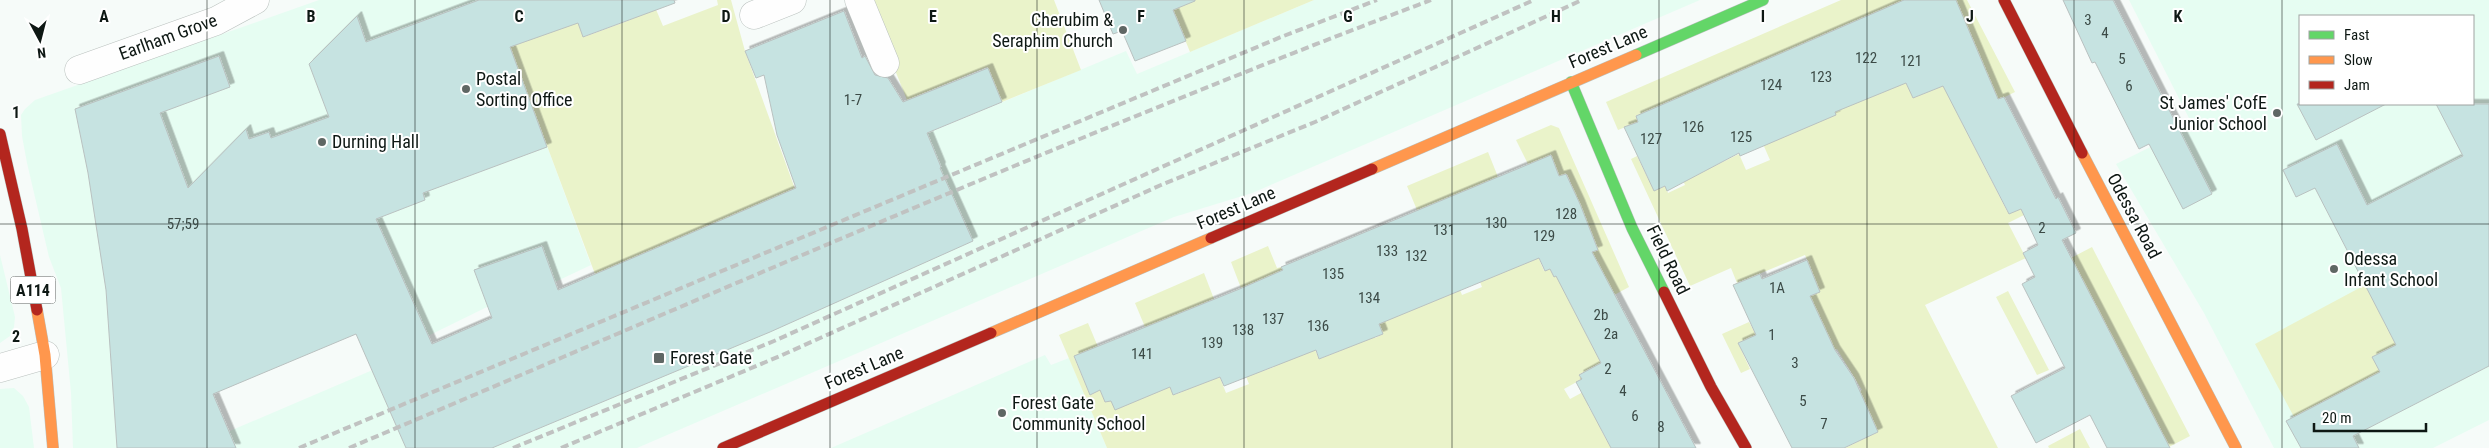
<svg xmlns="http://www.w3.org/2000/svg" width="2489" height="448" viewBox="0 0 2489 448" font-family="'Roboto Condensed',sans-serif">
<defs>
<filter id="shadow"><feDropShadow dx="4.5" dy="-4.5" stdDeviation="0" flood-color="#0004"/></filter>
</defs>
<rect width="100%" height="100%" fill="#f6fbf9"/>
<path fill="#e6fdf2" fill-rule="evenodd" d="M319 0H493L591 265 555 282 487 307 383 358 366 329 132 428 133 448H73L71 393 61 288 49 257 27 163 22 136 21 115 25 109 35 100Z
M1314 0H1700L1252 193 1174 217 637 448H190L909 141 1126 51 1137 74Z
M2129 0H2489V420L2433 448H2274L2204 313 2116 164 2193 126ZM2300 16H2473V104H2300Z
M0 255 15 317 14 327 10 336 0 343Z
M1045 355 1051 365 1069 358 1107 448H831Z
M14 388 23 396 29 407 34 448H0V389Z"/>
<path fill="#eaf3ca" d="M622 0H652L663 26 718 5 717 0H731L745 51 795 189 595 274 510 47 545 34 576 18 584 37 630 20Z
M867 0H1054L1081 70 1002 102 987 67 907 100Z
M1169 0H1314L1190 52Z
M1841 0H1904L1883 9 1890 25 1852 22 1802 44 1825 90 1872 70 1881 93 1905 80 1913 98 1937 88 1956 0H1967L2015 92 1960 119 2007 211 2047 191 2052 201 2008 223 2026 258 1925 305 1998 448H1845L1878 432 1865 403 1824 409 1862 390 1837 349 1832 351 1767 314 1820 292 1805 255 1737 283 1731 268 1690 286 1631 159 1637 156 1654 191 1665 186 1668 193 1685 185 1671 153 1696 175 1739 154 1746 170 1770 160 1752 119 1679 97 1636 116 1638 122 1618 130 1606 102Z
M1551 125 1559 128 1629 287 1577 315 1601 363 1580 374 1582 379 1564 389 1570 399 1611 377 1593 402 1588 406 1594 416 1624 401 1608 426 1601 430 1607 441 1637 425 1618 448H1107L1059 335 1088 323 1098 347 1074 357 1090 395 1100 390 1105 402 1169 386 1174 395 1182 392 1167 319 1145 327 1135 303 1204 273 1214 299 1178 314 1208 347 1226 393 1249 384 1231 338 1244 334 1260 372 1274 367 1265 278 1241 288 1231 262 1268 246 1277 268 1281 267 1319 359 1340 351 1367 320 1375 338 1383 334 1377 320 1444 250 1462 295 1482 287 1448 198 1417 210 1407 186 1488 152 1498 177 1462 192 1517 267 1533 260 1521 215 1544 271 1550 269 1554 277 1572 269 1584 255 1598 249 1567 174 1559 176 1551 156 1528 164 1516 140Z
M2092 247 2190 436 2169 447 2071 258Z
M2365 285 2396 345 2372 357 2380 372 2294 417 2255 344Z
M2008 291 2049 370 2037 375 1996 297Z
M1749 322 1756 335 1738 343 1750 369 1741 373 1722 334Z
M2080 429 2090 448H2049L2048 446Z"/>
<path fill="#c6e3e1" stroke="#b9c1c0" filter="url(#shadow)" d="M479 0H674L675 3 583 37 578 23 510 47 547 147 423 193 425 200 376 219 432 344 492 318 474 270 542 246 558 290 796 188 777 135 764 75 756 78 745 51 844 11 862 58 865 56 875 75 888 78 903 102 988 68 1002 102 927 133 941 167 940 168 973 241 770 332 492 448H406L356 334 213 394 236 448H117L106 290 88 173 75 109 219 56 230 87 160 113 188 188 246 129 249 139 269 132 271 138 329 117 309 64 357 16 366 42Z
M1099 0H1195V1L1173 10 1186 41 1135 61 1122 31 1113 34Z
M1904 0H1956L1998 99 2004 97 2056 199 2058 197 2076 233 2062 240 2170 448H2107L2090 415 2036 443 2011 396 2065 368 2022 284 2035 277 2023 253 2038 245 2021 209 2009 214 1943 86 1913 98 1906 83 1835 112 1836 115 1740 156 1739 153 1667 191 1665 186 1654 191 1624 127 1638 122 1636 116Z
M2063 0H2113L2212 194 2183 209 2149 144 2139 149 2095 62 2092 63Z
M2297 104H2386L2316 140Z
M2436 104H2489V366L2353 436 2359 448H2301L2286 421 2380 372 2372 357 2396 345 2315 188 2296 197 2283 170 2337 144 2367 205 2463 156Z
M1551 155 1559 176 1566 174 1580 204 1598 250 1592 252 1696 448H1611L1576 382 1582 379 1579 375 1601 363 1556 276 1554 277 1550 269 1545 271 1539 258 1379 324 1383 334 1319 359 1316 350 1224 386 1220 377 1173 395 1170 387 1115 410 1111 401 1105 402 1100 390 1090 395 1074 356 1242 288 1283 270 1281 267Z
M1807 260 1820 292 1810 296 1835 350 1854 378 1878 432 1844 448H1792L1738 343 1756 335 1733 285 1760 274 1762 279Z"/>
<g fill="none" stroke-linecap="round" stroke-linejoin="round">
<defs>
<path id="street" d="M859 0 885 63
M754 15 792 0
M79 70 216 21 255 0
M0 368 45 355"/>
<path id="fast" d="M1636 55 1763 0
M1571 82 1632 228 1664 292"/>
<path id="slow" d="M2082 153 2236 448
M1372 169 1636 55
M37 310 45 355 53 448
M991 333 1211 238"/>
<path id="jam" d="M2004 0 2082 153
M0 134 22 229 37 310
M1211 238 1372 169
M1664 292 1711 387 1746 448
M723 448 991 333"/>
</defs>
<use href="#street" stroke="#bbc2bf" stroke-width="29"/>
<use href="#fast" stroke="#bbc2bf" stroke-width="12"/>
<use href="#slow" stroke="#bbc2bf" stroke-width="12"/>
<use href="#jam" stroke="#bbc2bf" stroke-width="12"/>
<use href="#street" stroke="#fefefe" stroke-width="28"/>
<use href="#fast" stroke="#63d668" stroke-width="11"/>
<use href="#slow" stroke="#ff974d" stroke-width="11"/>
<use href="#jam" stroke="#b3261e" stroke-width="11"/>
<path stroke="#c0c2c1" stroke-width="4" stroke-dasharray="8 4" stroke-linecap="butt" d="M299 448 1281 37 1377 0
M349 448C709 296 1066 138 1431 0
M513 448 774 341 1534 0
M561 448 780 356 1161 185 1315 122 1582 0"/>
</g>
<path fill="none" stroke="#0e1814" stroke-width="1" stroke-opacity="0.55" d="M207 0V448M415 0V448M622 0V448M830 0V448M1037 0V448M1244 0V448M1452 0V448M1659 0V448M1867 0V448M2074 0V448M2282 0V448M0 224H2489"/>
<g fill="#5f6764" stroke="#fff" stroke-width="2">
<circle cx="1123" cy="30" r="5"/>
<circle cx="466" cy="89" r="5"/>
<circle cx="2277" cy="113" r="5"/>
<circle cx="322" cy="142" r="5"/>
<circle cx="2334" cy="269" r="5"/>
<rect x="653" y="352" width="12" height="12" rx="2.5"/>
<circle cx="1002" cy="413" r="5"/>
</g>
<g text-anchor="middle" stroke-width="4" stroke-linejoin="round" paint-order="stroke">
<g font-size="15" fill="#3c4b47">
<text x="2088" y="25">3</text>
<text x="2105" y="38">4</text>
<text x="1866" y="63">122</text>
<text x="2122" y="64">5</text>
<text x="1911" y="66">121</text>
<text x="1821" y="82">123</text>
<text x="1771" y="90">124</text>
<text x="2129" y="91">6</text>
<text x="853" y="105">1-7</text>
<text x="1693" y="132">126</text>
<text x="1741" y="142">125</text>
<text x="1651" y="144">127</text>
<text x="1566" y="219">128</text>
<text x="1496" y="228">130</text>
<text x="183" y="229">57;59</text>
<text x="2042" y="233">2</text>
<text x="1444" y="235">131</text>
<text x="1544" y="241">129</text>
<text x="1387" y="256">133</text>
<text x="1416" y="261">132</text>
<text x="1333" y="279">135</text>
<text x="1777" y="293">1A</text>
<text x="1369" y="303">134</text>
<text x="1601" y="320">2b</text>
<text x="1273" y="324">137</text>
<text x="1318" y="331">136</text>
<text x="1243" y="335">138</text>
<text x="1611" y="339">2a</text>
<text x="1772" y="340">1</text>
<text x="1212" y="348">139</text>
<text x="1142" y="359">141</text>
<text x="1795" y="368">3</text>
<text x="1608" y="374">2</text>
<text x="1623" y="396">4</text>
<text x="1803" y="406">5</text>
<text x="1635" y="421">6</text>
<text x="1824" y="429">7</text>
<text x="1661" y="432">8</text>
</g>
<rect fill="#fff" stroke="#565d5a" stroke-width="1" x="10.5" y="276.5" width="45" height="27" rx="4"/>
<g font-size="16" font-weight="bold" fill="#0e1814">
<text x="33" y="296">A114</text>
</g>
<g font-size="18" fill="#0e1814" stroke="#fff" text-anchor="start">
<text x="1113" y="26" text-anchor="end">Cherubim &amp;<tspan x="1113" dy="21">Seraphim Church</tspan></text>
<text x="476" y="85">Postal<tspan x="476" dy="21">Sorting Office</tspan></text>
<text x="2267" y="109" text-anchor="end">St James' CofE<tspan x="2267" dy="21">Junior School</tspan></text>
<text x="332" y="148">Durning Hall</text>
<text x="2344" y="265">Odessa<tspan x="2344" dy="21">Infant School</tspan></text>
<text x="670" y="364">Forest Gate</text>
<text x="1012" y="409">Forest Gate<tspan x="1012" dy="21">Community School</tspan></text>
</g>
<g font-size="18" fill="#0e1814" stroke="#fff">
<text transform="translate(168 37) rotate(-20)" y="6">Earlham Grove</text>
<text transform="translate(1608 47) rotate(-23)" y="6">Forest Lane</text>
<text transform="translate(1236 208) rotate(-23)" y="6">Forest Lane</text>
<text transform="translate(2134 216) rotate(62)" y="6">Odessa Road</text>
<text transform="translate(1668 260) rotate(64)" y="6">Field Road</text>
<text transform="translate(864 368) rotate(-23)" y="6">Forest Lane</text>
</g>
</g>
<g font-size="16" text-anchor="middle" font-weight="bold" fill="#0e1814" stroke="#fff" stroke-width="4" stroke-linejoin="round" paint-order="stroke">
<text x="104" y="22">A</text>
<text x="311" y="22">B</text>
<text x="519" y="22">C</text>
<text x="726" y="22">D</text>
<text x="933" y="22">E</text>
<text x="1141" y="22">F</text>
<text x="1348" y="22">G</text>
<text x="1556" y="22">H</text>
<text x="1763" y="22">I</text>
<text x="1970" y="22">J</text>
<text x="2178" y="22">K</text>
<text x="16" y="118">1</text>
<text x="16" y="342">2</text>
</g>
<rect x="2299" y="15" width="175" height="90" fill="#ffffff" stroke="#9fa3a1"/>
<rect x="2309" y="31" width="25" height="8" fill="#63d668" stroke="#9fa3a1"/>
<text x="2344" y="40" font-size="15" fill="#0e1814">Fast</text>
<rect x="2309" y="56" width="25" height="8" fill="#ff974d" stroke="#9fa3a1"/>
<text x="2344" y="65" font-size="15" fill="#0e1814">Slow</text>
<rect x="2309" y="81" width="25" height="8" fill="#b3261e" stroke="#9fa3a1"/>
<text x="2344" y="90" font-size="15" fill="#0e1814">Jam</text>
<g transform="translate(40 40) rotate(173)" stroke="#ffffff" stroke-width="4" paint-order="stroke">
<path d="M0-4L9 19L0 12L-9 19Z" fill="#0e1814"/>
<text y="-8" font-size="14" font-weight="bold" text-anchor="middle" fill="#0e1814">N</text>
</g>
<path d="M2314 423v8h112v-8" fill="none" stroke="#0e1814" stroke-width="2.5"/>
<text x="2322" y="423" font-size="15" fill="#0e1814" stroke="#ffffff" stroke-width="4" paint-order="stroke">20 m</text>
</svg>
